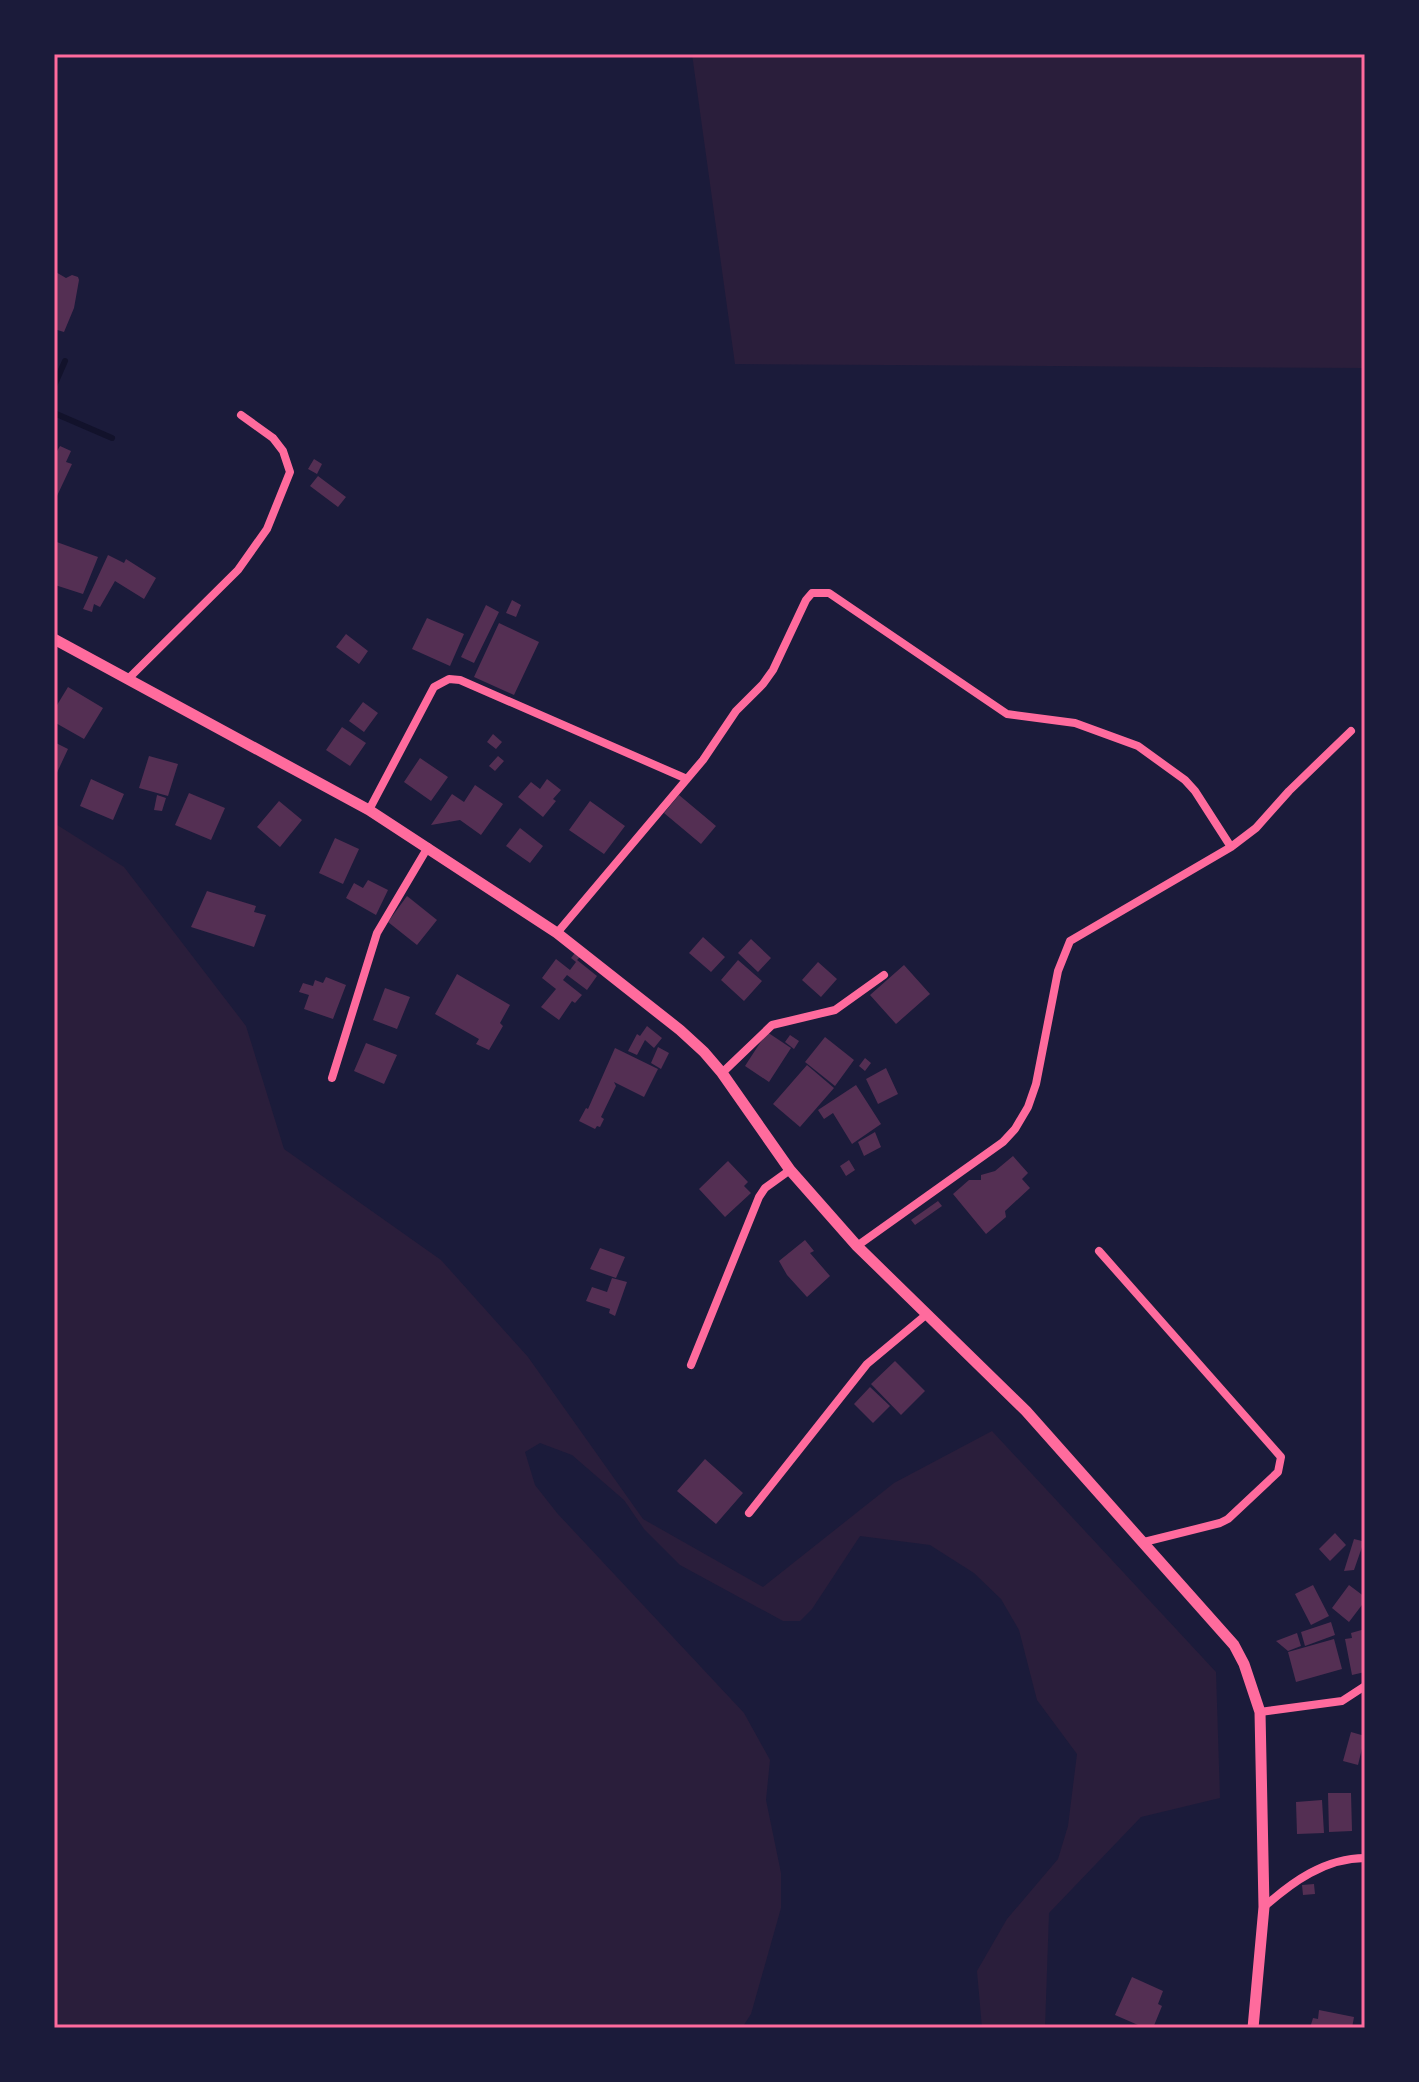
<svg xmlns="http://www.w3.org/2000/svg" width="1419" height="2082" viewBox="0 0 1419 2082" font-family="Ubuntu,sans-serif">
<rect width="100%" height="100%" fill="#1b1b3a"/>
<path fill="#2a1e3b" d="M692 54H1365V368L735 364Z
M54 823 124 867 246 1026 284 1149 441 1260 528 1357 643 1519 763 1587 894 1483 992 1431 1216 1672 1220 1798 1141 1817 1049 1913 1045 2028H982L977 1971 1007 1919 1058 1859 1068 1826 1077 1754 1037 1700 1019 1630 1001 1599 974 1573 930 1545 860 1536 812 1609 800 1621H783L680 1565 644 1529 624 1500 572 1455 540 1443 525 1452 535 1485 557 1513 744 1713 770 1760 766 1800 781 1873V1908L751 2014 742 2028H54Z"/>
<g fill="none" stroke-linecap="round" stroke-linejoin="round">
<path stroke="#12122b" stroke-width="6" d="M54 386 65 361
M54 413 112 438"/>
</g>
<path fill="#542f53" d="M54 271 66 278 72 275 78 277 79 280 74 308 64 332 54 329Z
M60 446 71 451 66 462 72 464 56 498 54 497V456Z
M314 459 322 464 317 474 308 469Z
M318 476 346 497 338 507 310 486Z
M54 541 98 557 83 594 55 585Z
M108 555 124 563 126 559 156 578 144 599 115 581 100 607 94 604 92 612 83 609Z
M512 600 521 605 516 617 506 613Z
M486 605 499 612 474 663 461 657Z
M427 618 464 634 450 666 412 649Z
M499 623 539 642 514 695 474 677Z
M346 634 368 651 359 664 336 647Z
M68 687 103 708 84 739 54 722V710Z
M363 702 378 713 364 732 349 721Z
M342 727 366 743 350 766 326 750Z
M493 734 502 742 496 749 487 742Z
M54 742 68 749 54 779Z
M149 756 178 764 168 796 139 788Z
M498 756 504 761 495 771 489 766Z
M420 758 448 777 431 801 404 782Z
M91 779 124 794 113 820 80 806Z
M547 779 561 790 553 799 556 801 543 817 518 797 531 782 540 789Z
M475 785 503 804 481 835 460 820 431 825 452 794 464 802Z
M189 793 225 808 211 840 175 825Z
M157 795 166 798 162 811 154 810Z
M679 795 716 826 701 844 664 813Z
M279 801 302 820 280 847 257 827Z
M590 801 625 826 604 854 569 830Z
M520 828 543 846 530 863 506 846Z
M335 838 359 849 343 884 319 873Z
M368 880 388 890 376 915 346 898 354 883 363 888Z
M207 891 256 906 254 912 266 915 254 947 191 927Z
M407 896 437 920 417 945 388 922Z
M703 937 725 957 711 972 689 953Z
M751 939 771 958 758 972 738 953Z
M575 953 580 957 577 960 597 976 587 990 567 975 563 980 582 995 575 1003 572 1001 559 1020 541 1007 556 989 542 978 556 959 570 970 576 962 571 958Z
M738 960 762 981 744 1001 721 980Z
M818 962 837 979 821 997 802 980Z
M904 965 930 994 896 1024 870 995Z
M457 974 510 1005 500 1023 503 1026 489 1050 476 1044 479 1039 435 1014Z
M326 977 346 985 333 1019 304 1009 309 995 299 992 303 983 313 986 315 980 323 983Z
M385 988 410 997 397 1029 373 1020Z
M647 1026 662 1038 654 1048 645 1040 637 1055 628 1051 637 1034 640 1036Z
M767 1032 791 1048 769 1082 745 1066Z
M790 1035 799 1041 794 1049 785 1042Z
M825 1037 854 1060 835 1086 805 1062Z
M366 1043 397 1055 384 1084 354 1071Z
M658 1047 669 1053 661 1069 651 1063Z
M615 1048 658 1069 644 1097 614 1082 616 1086 601 1117 604 1119 600 1127 597 1126 595 1129 579 1121 586 1108 588 1109Z
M865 1058 871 1063 865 1071 859 1066Z
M807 1065 834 1088 800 1127 773 1104Z
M886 1068 898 1094 878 1104 866 1079Z
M856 1085 881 1124 852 1144 833 1113 824 1119 818 1110Z
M875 1132 881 1147 864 1156 858 1142Z
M1013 1156 1028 1173 1022 1179 1030 1188 1005 1211 1006 1217 986 1234 953 1194 969 1180H981V1175L995 1171Z
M849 1160 855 1170 846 1176 840 1166Z
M728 1161 748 1182 744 1186 751 1193 725 1217 699 1189Z
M938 1201 942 1206 915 1225 911 1220Z
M805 1240 814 1251 810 1253 830 1276 807 1297 787 1275 779 1261Z
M600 1248 625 1257 616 1278 590 1269Z
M612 1278 627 1282 615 1316 609 1313 610 1309 586 1301 592 1287 607 1292Z
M895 1361 925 1391 901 1415 871 1384Z
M870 1387 890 1406 873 1423 854 1404Z
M705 1459 743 1493 716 1524 677 1491Z
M1335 1533 1346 1545 1330 1561 1319 1549Z
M1354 1539 1362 1541V1547L1354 1570 1344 1571Z
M1313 1585 1329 1616 1311 1625 1295 1594Z
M1349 1585 1365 1597V1601L1349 1622 1332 1608Z
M1331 1622 1335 1635 1305 1646 1301 1632Z
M1365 1629V1672L1352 1675 1345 1639 1352 1638 1351 1633Z
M1297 1633 1301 1646 1288 1651 1276 1641Z
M1334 1639 1342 1669 1296 1682 1288 1652Z
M1351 1732 1365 1736 1358 1765 1343 1761Z
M1328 1793H1351L1352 1831 1329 1832Z
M1322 1800 1324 1833 1297 1834 1296 1802Z
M1314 1884 1315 1894 1303 1895 1302 1885Z
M1132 1977 1163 1991 1158 2004 1162 2006 1153 2028H1145L1115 2015Z
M1319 2010 1354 2017 1352 2028H1310L1313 2018 1318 2019Z"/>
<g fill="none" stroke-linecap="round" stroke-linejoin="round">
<path stroke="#ff6b9d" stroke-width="8" d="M129 678 238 570 267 529 290 472 283 451 273 438 241 415
M369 810 434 687 449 679 460 680 687 779
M557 933 703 760 736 711 763 684 773 670 806 600 812 593H829L1007 714 1075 723 1138 746 1185 780 1195 791 1231 847
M722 1073 772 1025 835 1010 884 975
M332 1078 377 933 428 847
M857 1246 1003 1142 1015 1129 1028 1107 1036 1084 1058 971 1070 941 1231 847 1256 828 1289 791 1351 731
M1099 1251 1281 1457 1278 1472 1228 1519 1220 1523 1144 1542
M691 1365 759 1197 765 1188 790 1170
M749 1513 867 1364 927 1314
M1260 1712 1342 1701 1365 1686
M1264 1907C1292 1882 1325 1858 1365 1858"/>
<path stroke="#ff6b9d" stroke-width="11" d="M54 639 369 810 557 933 680 1030 704 1052 722 1073 790 1170 857 1246 1026 1411 1234 1645 1244 1664 1260 1712 1264 1907 1253 2028"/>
</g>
<rect width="1419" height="2082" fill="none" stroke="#1b1b3a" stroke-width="112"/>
<rect x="56" y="56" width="1307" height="1970" fill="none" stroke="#ff6b9d" stroke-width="3"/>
</svg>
